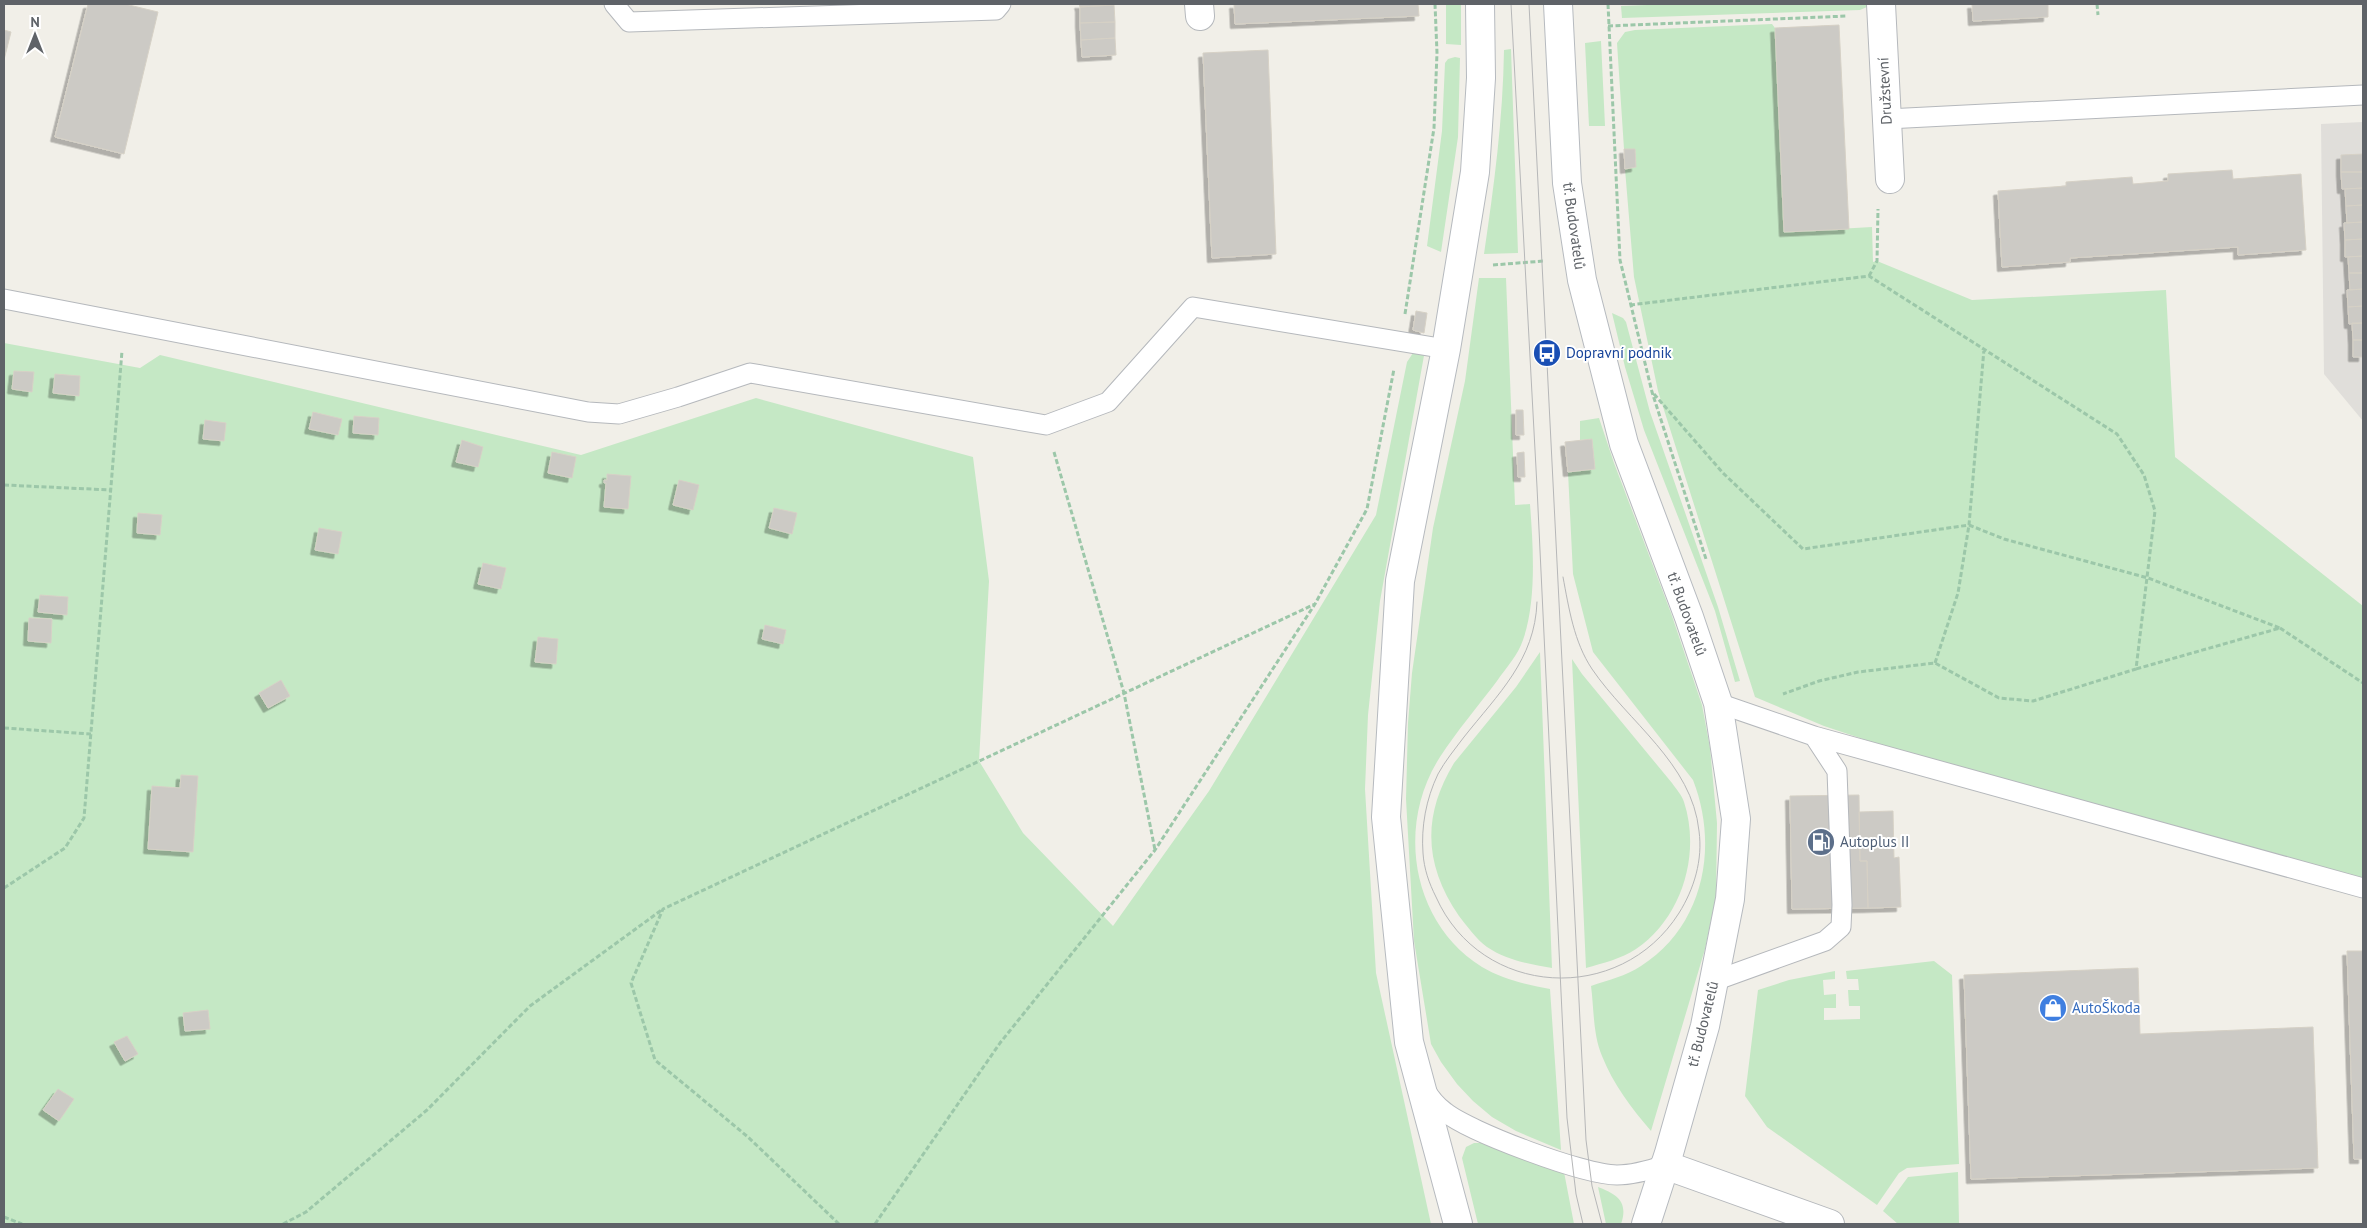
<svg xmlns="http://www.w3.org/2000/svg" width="2367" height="1228" viewBox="0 0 2367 1228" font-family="'PT Sans',sans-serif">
<defs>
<filter id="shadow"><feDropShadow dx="-4.5" dy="4.5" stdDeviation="0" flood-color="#0004"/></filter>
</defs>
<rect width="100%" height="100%" fill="#f1efe8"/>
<path fill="#e0deda" d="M2363 122V421L2324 374 2321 124Z"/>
<path fill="#c5e8c5" d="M1446 4H1461V45L1446 44Z
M1673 4H1867V7L1860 10 1622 18 1621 6Z
M1772 24 1775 28 1785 232 1872 227 1873 262 1877 261 1972 300 2166 290 2175 457 2363 606V881L1950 768 1824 726 1755 697 1658 391 1634 277 1625 169 1636 167 1635 149H1624L1617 43 1625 32 1635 30Z
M1601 41 1605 126H1589L1585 43Z
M1511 49 1518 253 1484 254C1494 186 1503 119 1504 50Z
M1455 57 1460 58 1458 137 1441 252 1427 246 1442 131 1445 63 1448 59Z
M1479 278H1506L1515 505 1530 504C1533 545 1537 600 1523 640 1518 655 1506 668 1497 681 1478 706 1457 731 1440 757 1396 825 1411 923 1482 967 1502 979 1527 985 1550 989L1561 1150 1516 1131 1492 1117 1473 1101 1457 1084 1441 1062 1431 1044 1414 941 1406 799 1408 723 1412 673 1433 528 1465 381Z
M1612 313 1623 318 1626 322 1650 412 1718 607 1740 681 1735 682 1715 611 1644 430 1625 367Z
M4 343 140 368 160 355 581 455 756 398 973 457 989 581 979 761 1023 833 1113 926 1209 791 1376 515 1407 362 1413 353 1425 350 1380 601 1368 715 1365 789 1376 973 1431 1224H4Z
M1599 418 1614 463 1671 613 1702 705 1710 748 1717 823 1716 896 1705 949 1651 1131C1632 1109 1613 1084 1602 1056 1593 1035 1594 1009 1591 986 1608 980 1626 976 1641 966 1704 926 1719 846 1693 780L1593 652 1573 574 1568 472 1595 469 1592 439 1580 440V421Z
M1540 652 1552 968C1529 964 1506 960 1487 947 1476 939 1467 926 1459 916 1424 865 1422 816 1454 763L1516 687Z
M1572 659 1582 674 1672 783C1676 789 1682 795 1684 802 1701 854 1682 918 1636 949 1621 959 1603 963 1586 968Z
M1934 961 1952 975 1959 1164 1907 1168 1899 1173 1877 1205 1767 1127 1745 1096 1758 990 1789 980 1835 971V979L1823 980 1824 995 1836 994V1008H1824V1020L1860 1019V1006H1849L1848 990H1859L1858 979H1847L1846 971Z
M1474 1143H1481L1564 1172 1574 1224H1478L1462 1158 1466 1147Z
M1958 1172 1959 1224H1898L1883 1211 1908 1177Z
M1598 1187C1616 1194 1629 1201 1621 1224H1606Z"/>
<path fill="#cccac5" stroke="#d6d1c6" filter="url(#shadow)" d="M88 4H125L158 12 124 154 55 137Z
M1079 4H1114V5L1080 7Z
M1234 4H1418L1419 16 1235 24Z
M1972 4H2048V17L1973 21Z
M1114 5 1115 22 1080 23V7Z
M1115 22V38L1081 40 1080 23Z
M1839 25 1849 229 1784 232 1775 28Z
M4 30 11 32 4 60Z
M1115 38 1116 55 1082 57 1081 40Z
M1268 50 1276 254 1212 258 1203 53Z
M1624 149H1635L1636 167 1625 169Z
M2363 154V172H2341V155Z
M2232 170 2233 179 2301 174 2306 250 2238 255V247L2070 258V262L2002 267 1998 191 2066 186V182L2132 177 2133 184 2168 181V174Z
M2341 172H2363V188L2342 189Z
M2363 188V205L2346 206 2345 189Z
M2363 205V222L2347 223 2346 206Z
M2363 222V239L2345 240 2344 223Z
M2363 239V256L2345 257V240Z
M2363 256V273H2349L2348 257Z
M2349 273H2363V289L2350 290Z
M2363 289V306L2348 307 2347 290Z
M2363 306V323L2349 324 2348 307Z
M1416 311 1427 313 1424 333 1413 330Z
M2352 323H2363V340H2353Z
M2353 340H2363V357H2353Z
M14 371 34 372 32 392 12 389Z
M55 374 80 376 79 396 53 393Z
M1516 410H1523L1524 435H1516Z
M313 412 342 419 338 435 309 429Z
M354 416 379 418 378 435 353 433Z
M205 420 226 423 224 441 203 439Z
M1592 439 1595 469 1568 472 1565 442Z
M462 440 483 447 478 467 456 462Z
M552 452 576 457 572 478 548 473Z
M1524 452 1525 477H1518L1517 453Z
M607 474 631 476 628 509 604 507 606 483H604V480H607Z
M679 480 699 485 693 510 673 505Z
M774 508 797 513 792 534 769 528Z
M138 513 162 515 160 535 137 533Z
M319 528 342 532 338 554 315 550Z
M483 563 506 568 501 589 478 584Z
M40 595 68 597 67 615 38 612Z
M29 618 52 619 51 643 28 641Z
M765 625 786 630 783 644 762 639Z
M538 637 558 639 556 664 535 662Z
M281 680 290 696 268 708 259 693Z
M181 775 198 776 193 852 148 849 152 786 180 788Z
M1859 795 1860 861H1867L1868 908 1792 909 1790 796Z
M1893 811 1894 858 1899 857 1901 907 1868 908 1867 861H1860L1859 812Z
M2347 951H2363V1159H2354Z
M2138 968 2140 1034 2313 1027 2318 1168 1971 1179 1964 975Z
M208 1010 210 1029 185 1031 183 1013Z
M127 1036 138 1054 125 1061 114 1042Z
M58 1089 74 1099 59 1121 43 1110Z"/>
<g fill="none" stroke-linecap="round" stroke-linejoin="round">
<defs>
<path id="lane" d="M614 4 629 22 996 10 1001 4
M1887 119 2363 95
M4 299 588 412 619 414 678 397 750 373 1046 425 1108 402 1193 307 1446 349
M1814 736 2363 888
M1714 981 1825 941 1841 927 1842 905 1837 771 1814 736 1718 703
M1425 1089C1430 1098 1437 1106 1445 1112 1470 1132 1584 1175 1617 1175 1633 1175 1650 1170 1665 1165"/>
<path id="street" d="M1199 4 1200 16
M1881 4 1890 179
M1665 1165 1830 1224"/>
<path id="secondary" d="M1558 4 1567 183 1582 280 1624 444 1689 617 1718 703 1736 819 1730 899 1705 1026 1669 1153 1646 1224
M1458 1224 1409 1042 1386 817 1400 581 1446 349 1475 172 1481 78 1480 4"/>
</defs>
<use href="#lane" stroke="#b5b8bc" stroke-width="21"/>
<use href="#street" stroke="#b5b8bc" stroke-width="30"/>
<use href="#secondary" stroke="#b6babf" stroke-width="30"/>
<path stroke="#9cc7a9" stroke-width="3" stroke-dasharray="5 2.5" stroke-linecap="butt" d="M1608 4 1620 260 1652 392 1706 559
M2097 4 2098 15
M1608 26 1847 16
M1493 265 1544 261
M1869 276 1877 261 1878 209
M1630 305 1869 276 2117 434 2144 475 2155 511 2136 669 2033 701 1999 698 1935 663 1858 672 1819 681 1783 694
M1405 314 1434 128 1437 53 1435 4
M1654 394 1723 473 1803 549 1969 525 1984 349
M1054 452 1124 693 1155 850
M4 485 111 490
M2280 628 2363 683
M1935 663 1958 593 1969 525 2004 539 2148 578 2280 628 2136 669
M4 728 91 734
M4 888 65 848 84 818 122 351
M4 1217 22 1224
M283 1224 306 1212 427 1110 530 1006 663 909
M839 1224 748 1137 655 1060 631 983 663 909 1315 604
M875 1224 1000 1043 1155 850 1315 604 1367 509 1394 369"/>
<use href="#lane" stroke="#fff" stroke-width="19"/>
<use href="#street" stroke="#fff" stroke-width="28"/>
<use href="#secondary" stroke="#fff" stroke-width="28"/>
<path stroke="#b6b7b8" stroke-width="1" d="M1511 4 1537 487 1567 1118 1576 1194 1583 1224
M1529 4 1586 1140 1592 1186 1602 1224
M1537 602C1535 660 1498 694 1464 737 1455 749 1445 761 1438 774 1426 799 1421 827 1423 853 1424 869 1429 883 1436 897 1481 998 1620 1006 1679 913 1694 889 1703 860 1699 831 1692 763 1628 722 1592 669 1574 642 1569 609 1563 577"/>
</g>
<defs>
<symbol id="bus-disc" viewBox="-11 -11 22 22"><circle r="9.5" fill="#1a4fb4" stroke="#fff"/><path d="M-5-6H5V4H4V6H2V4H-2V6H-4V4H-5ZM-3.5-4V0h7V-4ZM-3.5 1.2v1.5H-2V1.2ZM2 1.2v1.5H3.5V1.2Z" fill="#fff"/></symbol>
<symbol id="fuel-disc" viewBox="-11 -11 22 22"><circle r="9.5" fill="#5c6f8a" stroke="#fff"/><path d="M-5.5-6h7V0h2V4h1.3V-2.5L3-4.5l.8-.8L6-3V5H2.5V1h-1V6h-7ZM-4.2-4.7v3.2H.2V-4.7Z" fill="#fff"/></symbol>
<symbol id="shop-disc" viewBox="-11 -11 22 22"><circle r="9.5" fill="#3f7fe0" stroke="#fff"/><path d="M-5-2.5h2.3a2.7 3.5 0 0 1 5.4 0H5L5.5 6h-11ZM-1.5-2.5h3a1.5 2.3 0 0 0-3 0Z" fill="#fff"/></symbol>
</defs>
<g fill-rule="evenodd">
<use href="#bus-disc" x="1531" y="337" width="32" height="32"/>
<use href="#fuel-disc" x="1805" y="826" width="32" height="32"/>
<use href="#shop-disc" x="2037" y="992" width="32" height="32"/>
</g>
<g text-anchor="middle" stroke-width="4" stroke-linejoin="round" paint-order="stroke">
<g font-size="15" fill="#5f6368" stroke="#fff">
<text transform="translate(1885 91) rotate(-93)" y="5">Družstevní</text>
<text transform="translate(1574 226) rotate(82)" y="5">tř. Budovatelů</text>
<text transform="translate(1687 614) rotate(70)" y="5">tř. Budovatelů</text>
<text transform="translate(1703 1024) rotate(-76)" y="5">tř. Budovatelů</text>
</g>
<g font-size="15" fill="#164399" stroke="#fff" text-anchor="start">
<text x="1566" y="358">Dopravní podnik</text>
</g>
<g font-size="15" fill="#4e5e75" stroke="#fff" text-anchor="start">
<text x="1840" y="847">Autoplus II</text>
</g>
<g font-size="15" fill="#366cbe" stroke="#fff" text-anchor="start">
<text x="2072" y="1013">AutoŠkoda</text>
</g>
</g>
<rect width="2367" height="1228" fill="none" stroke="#5f6368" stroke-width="10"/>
<g transform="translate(35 35)" stroke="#ffffff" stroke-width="4" paint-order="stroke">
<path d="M0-4L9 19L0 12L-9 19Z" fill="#5f6368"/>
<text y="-8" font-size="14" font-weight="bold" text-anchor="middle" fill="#5f6368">N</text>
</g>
</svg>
